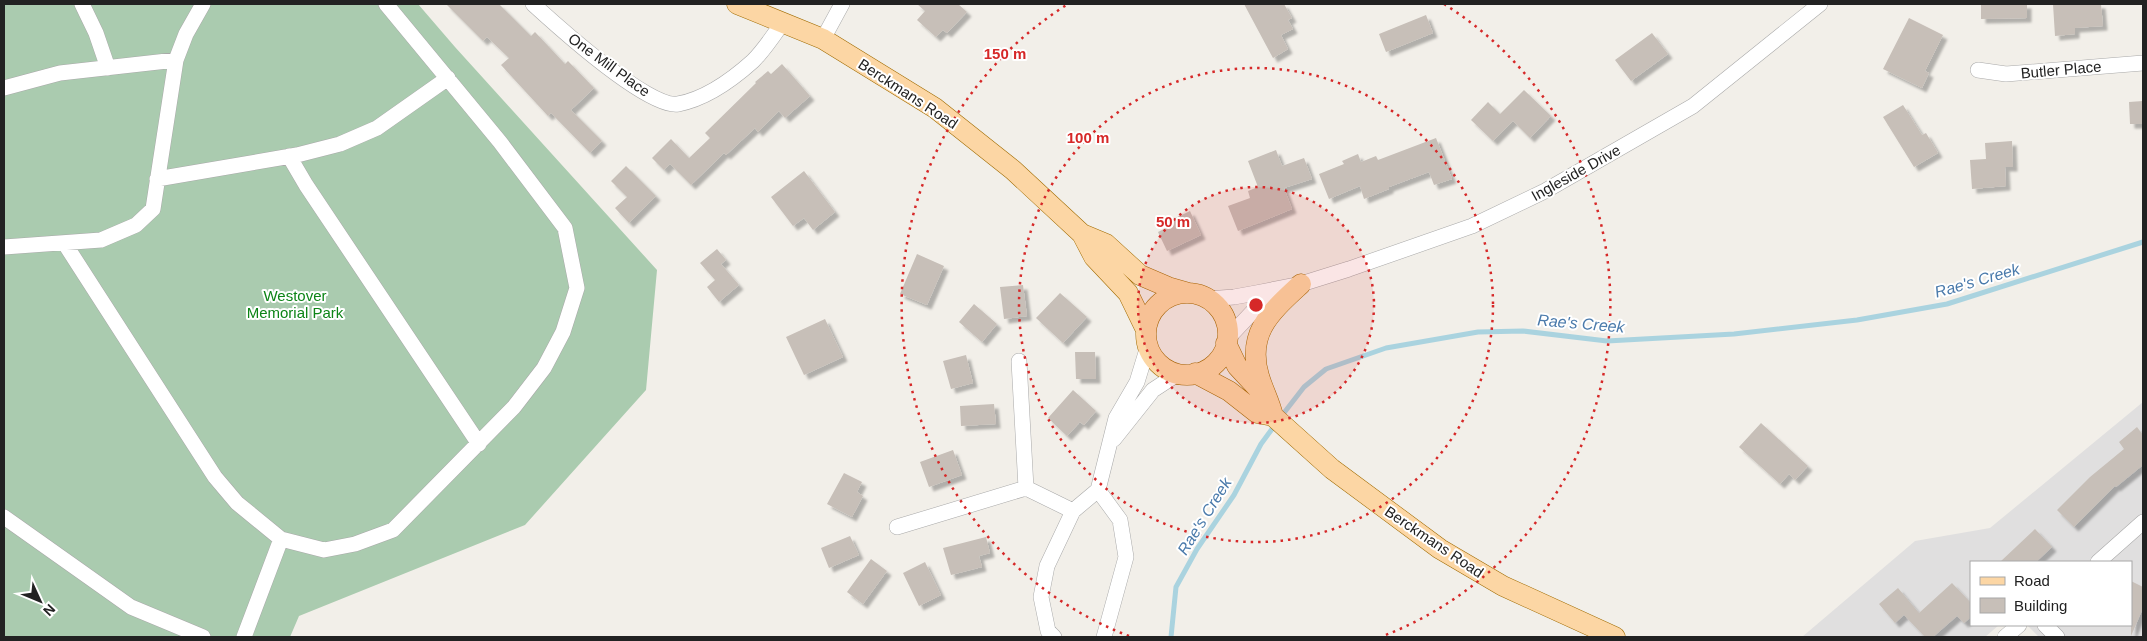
<svg xmlns="http://www.w3.org/2000/svg" width="2147" height="641" viewBox="0 0 2147 641" font-family="Arial,sans-serif">
<defs>
<filter id="shadow"><feDropShadow dx="4.5" dy="4.5" stdDeviation="1" flood-color="#0004"/></filter>
</defs>
<rect width="100%" height="100%" fill="#f2efe9"/>
<path fill="#e0dfdf" d="M2143 402V637H2039L2027 625H2131V562H1971V625H1999L1985 637H1802L1915 541 1990 528Z"/>
<path fill="#aacbaf" d="M4 4H418L455 47 657 270 646 390 525 525 299 616 290 637H4Z"/>
<g fill="none" stroke-linecap="round" stroke-linejoin="round">
<path stroke="#aad3df" stroke-width="5" d="M1280 418 1304 387 1326 369 1386 348 1478 332 1523 331 1607 341 1734 334 1857 320 1947 304 2143 242
M1171 637 1176 587 1197 549 1234 495 1261 444 1275 425"/>
</g>
<path fill="#c7bfb8" filter="url(#shadow)" d="M446 4H499L531 36 535 32 565 64 568 61 594 88 571 110 602 141 590 153 551 113 548 116 501 65 509 58 487 37 483 41Z
M917 4H958L967 12 947 33 943 30 936 37 917 20 925 11Z
M1244 4H1284L1292 18 1288 20 1293 29 1281 35 1288 49 1273 58Z
M1981 4H2027V18L1981 19Z
M2053 4H2101L2103 26 2075 28V34L2055 36Z
M1426 15 1433 33 1386 52 1379 34Z
M1909 18 1943 35 1925 71 1929 73 1922 88 1883 69Z
M1652 33 1668 54 1631 81 1615 60Z
M782 64 810 96 785 118 779 111 758 132 755 128 726 155 724 153 691 185 670 164 664 170 652 158 671 139 689 158 710 138 705 133 756 83 755 82 768 71 771 74Z
M1524 90 1551 116 1530 138 1513 121 1493 141 1471 120 1488 102 1500 114Z
M2143 101V124H2130L2129 102Z
M1903 105 1922 135 1926 133 1938 153 1914 167 1883 117Z
M1436 138 1452 179 1434 185 1429 172 1389 187V189L1364 199 1360 186 1329 199 1319 174 1344 164 1342 161 1358 154 1361 162 1376 156 1378 160Z
M2012 141 2013 167H2005L2006 186 1972 189 1970 160 1986 159 1985 143Z
M1276 150 1282 166 1304 158 1312 179 1284 188 1292 209 1238 231 1228 206 1250 198 1248 191 1258 187 1248 161Z
M626 166 656 196 629 223 615 208 627 197 611 181Z
M804 171 835 212 813 230 804 218 793 226 771 197Z
M1190 211 1201 235 1167 251 1158 232 1174 224 1171 220Z
M717 249 726 260 721 264 739 285 719 302 707 287 715 280 700 263Z
M917 254 944 266 927 305 900 294Z
M1023 285 1027 316 1004 319 1000 287Z
M1060 293 1087 317 1063 343 1036 318Z
M974 304 997 324 982 342 959 322Z
M825 319 843 357 804 375 786 337Z
M1075 352H1095L1096 379H1076Z
M966 355 973 383 951 389 943 361Z
M1073 390 1096 411 1084 425 1080 422 1067 436 1048 418Z
M994 404 996 424 961 426 960 406Z
M1761 423 1808 466 1795 480 1789 474 1780 484 1739 447Z
M2137 427 2143 435V465L2116 487 2115 486 2074 527 2057 510 2090 477 2124 449 2119 442Z
M953 450 962 475 929 487 920 462Z
M844 473 862 482 857 492 863 496 852 517 827 504Z
M2035 529 2052 547 2036 562H2000Z
M850 536 859 555 829 568 821 548Z
M986 537 990 553 979 556 982 567 951 575 943 548Z
M871 559 887 571 863 604 847 592Z
M925 562 941 595 919 606 903 573Z
M2131 581 2143 587V608L2131 636Z
M1952 583 1971 603V617L1964 623 1957 616 1933 637H1925L1904 615 1895 623 1879 604 1898 588 1919 613Z"/>
<g fill="none" stroke-linecap="round" stroke-linejoin="round">
<defs>
<path id="minor" d="M82 4 96 33 108 68
M533 4C556 25 649 109 678 104 705 99 733 79 753 61 764 50 774 35 783 22
M823 39 842 4
M1978 70 2006 74 2143 63
M4 88 60 73 176 60
M289 156 306 185 479 444
M157 179 297 155 340 144 377 128 448 78
M65 244 215 477 237 503 281 539 324 550 355 544 393 530 514 407 544 368 563 332 577 288 565 228 500 142 386 4
M4 247 101 240 136 225 153 209 176 60 186 34 203 4
M1207 299 1234 297 1256 293 1301 284 1349 269 1472 226 1545 191 1693 106 1820 4
M1227 339 1259 305 1282 293
M1019 361 1026 488 1073 511
M1114 439 1153 390 1179 373
M1098 490 1120 520 1126 557 1104 637
M1098 490 1116 418 1137 382 1148 346
M4 517 131 607 203 637
M897 527 1026 488
M2098 562 2143 522
M2045 625 2057 637
M244 637 281 539
M1054 637 1048 631 1041 597 1047 566 1073 511 1098 490
M2005 637 2019 625"/>
<path id="major" d="M737 4 823 39 935 108 1013 170 1082 234 1106 244 1140 275 1168 287 1189 293
M1082 234 1094 257 1128 293 1146 330
M1146 334a41 41 0 1 1 82 0a41 41 0 1 1-82 0Z
M1226 343 1237 366 1262 393
M1195 373 1229 391 1257 413 1273 416 1332 469 1440 549 1503 586 1615 637
M1273 416C1270 402 1263 390 1259 376 1246 332 1272 311 1301 284"/>
</defs>
<use href="#minor" stroke="#a9a9a9" stroke-width="16"/>
<use href="#major" stroke="#a06b00" stroke-width="21"/>
<use href="#minor" stroke="#fff" stroke-width="15"/>
<use href="#major" stroke="#fcd6a4" stroke-width="20"/>
</g>
<circle cx="1256" cy="305" r="118" fill="#d62828" fill-opacity=".12"/>
<g fill="none" stroke="#d62828" stroke-width="2.5" stroke-dasharray="2.5 5">
<circle cx="1256" cy="305" r="118"/>
<circle cx="1256" cy="305" r="237"/>
<path d="M1129 636A355 355 0 0 1 1068 4M1444 4A355 355 0 0 1 1383 636"/>
</g>
<g text-anchor="middle" stroke-width="4" stroke-linejoin="round" paint-order="stroke">
<g font-size="15" fill="#222" stroke="#fff">
<text transform="translate(609 65) rotate(36)" y="5">One Mill Place</text>
<text transform="translate(2061 70) rotate(-5)" y="5">Butler Place</text>
<text transform="translate(908 94) rotate(33)" y="5">Berckmans Road</text>
<text transform="translate(1576 173) rotate(-29)" y="5">Ingleside Drive</text>
<text transform="translate(1434 542) rotate(34)" y="5">Berckmans Road</text>
</g>
<g font-size="15" fill="#0c8416" stroke="#fff">
<text x="295" y="301">Westover<tspan x="295" dy="17">Memorial Park</tspan></text>
</g>
<g font-size="16" font-style="italic" fill="#4a7aab" stroke="#fff">
<text transform="translate(1977 280) rotate(-16)" y="6">Rae's Creek</text>
<text transform="translate(1581 323) rotate(5)" y="6">Rae's Creek</text>
<text transform="translate(1204 516) rotate(-58)" y="6">Rae's Creek</text>
</g>
</g>
<circle cx="1256" cy="305" r="8" fill="#d62828" stroke="#fff" stroke-width="2.5"/>
<g font-size="15" text-anchor="middle" font-weight="bold" fill="#d62828" stroke="#fff" stroke-width="4" stroke-linejoin="round" paint-order="stroke">
<text x="1005" y="59">150 m</text>
<text x="1088" y="143">100 m</text>
<text x="1173" y="227">50 m</text>
</g>
<rect width="2147" height="641" fill="none" stroke="#222222" stroke-width="10"/>
<rect x="1970" y="561" width="162" height="65" fill="#ffffff" stroke="#a7a7a7"/>
<rect x="1980" y="577" width="25" height="8" fill="#fcd6a4" stroke="#a7a7a7"/>
<text x="2014" y="586" font-size="15" fill="#222222">Road</text>
<rect x="1980" y="598" width="25" height="15" fill="#c7bfb8" stroke="#a7a7a7"/>
<text x="2014" y="611" font-size="15" fill="#222222">Building</text>
<g transform="translate(40 601) rotate(134)" stroke="#ffffff" stroke-width="4" paint-order="stroke">
<path d="M0-4L9 19L0 12L-9 19Z" fill="#222222"/>
<text y="-8" font-size="14" font-weight="bold" text-anchor="middle" fill="#222222">N</text>
</g>
</svg>
